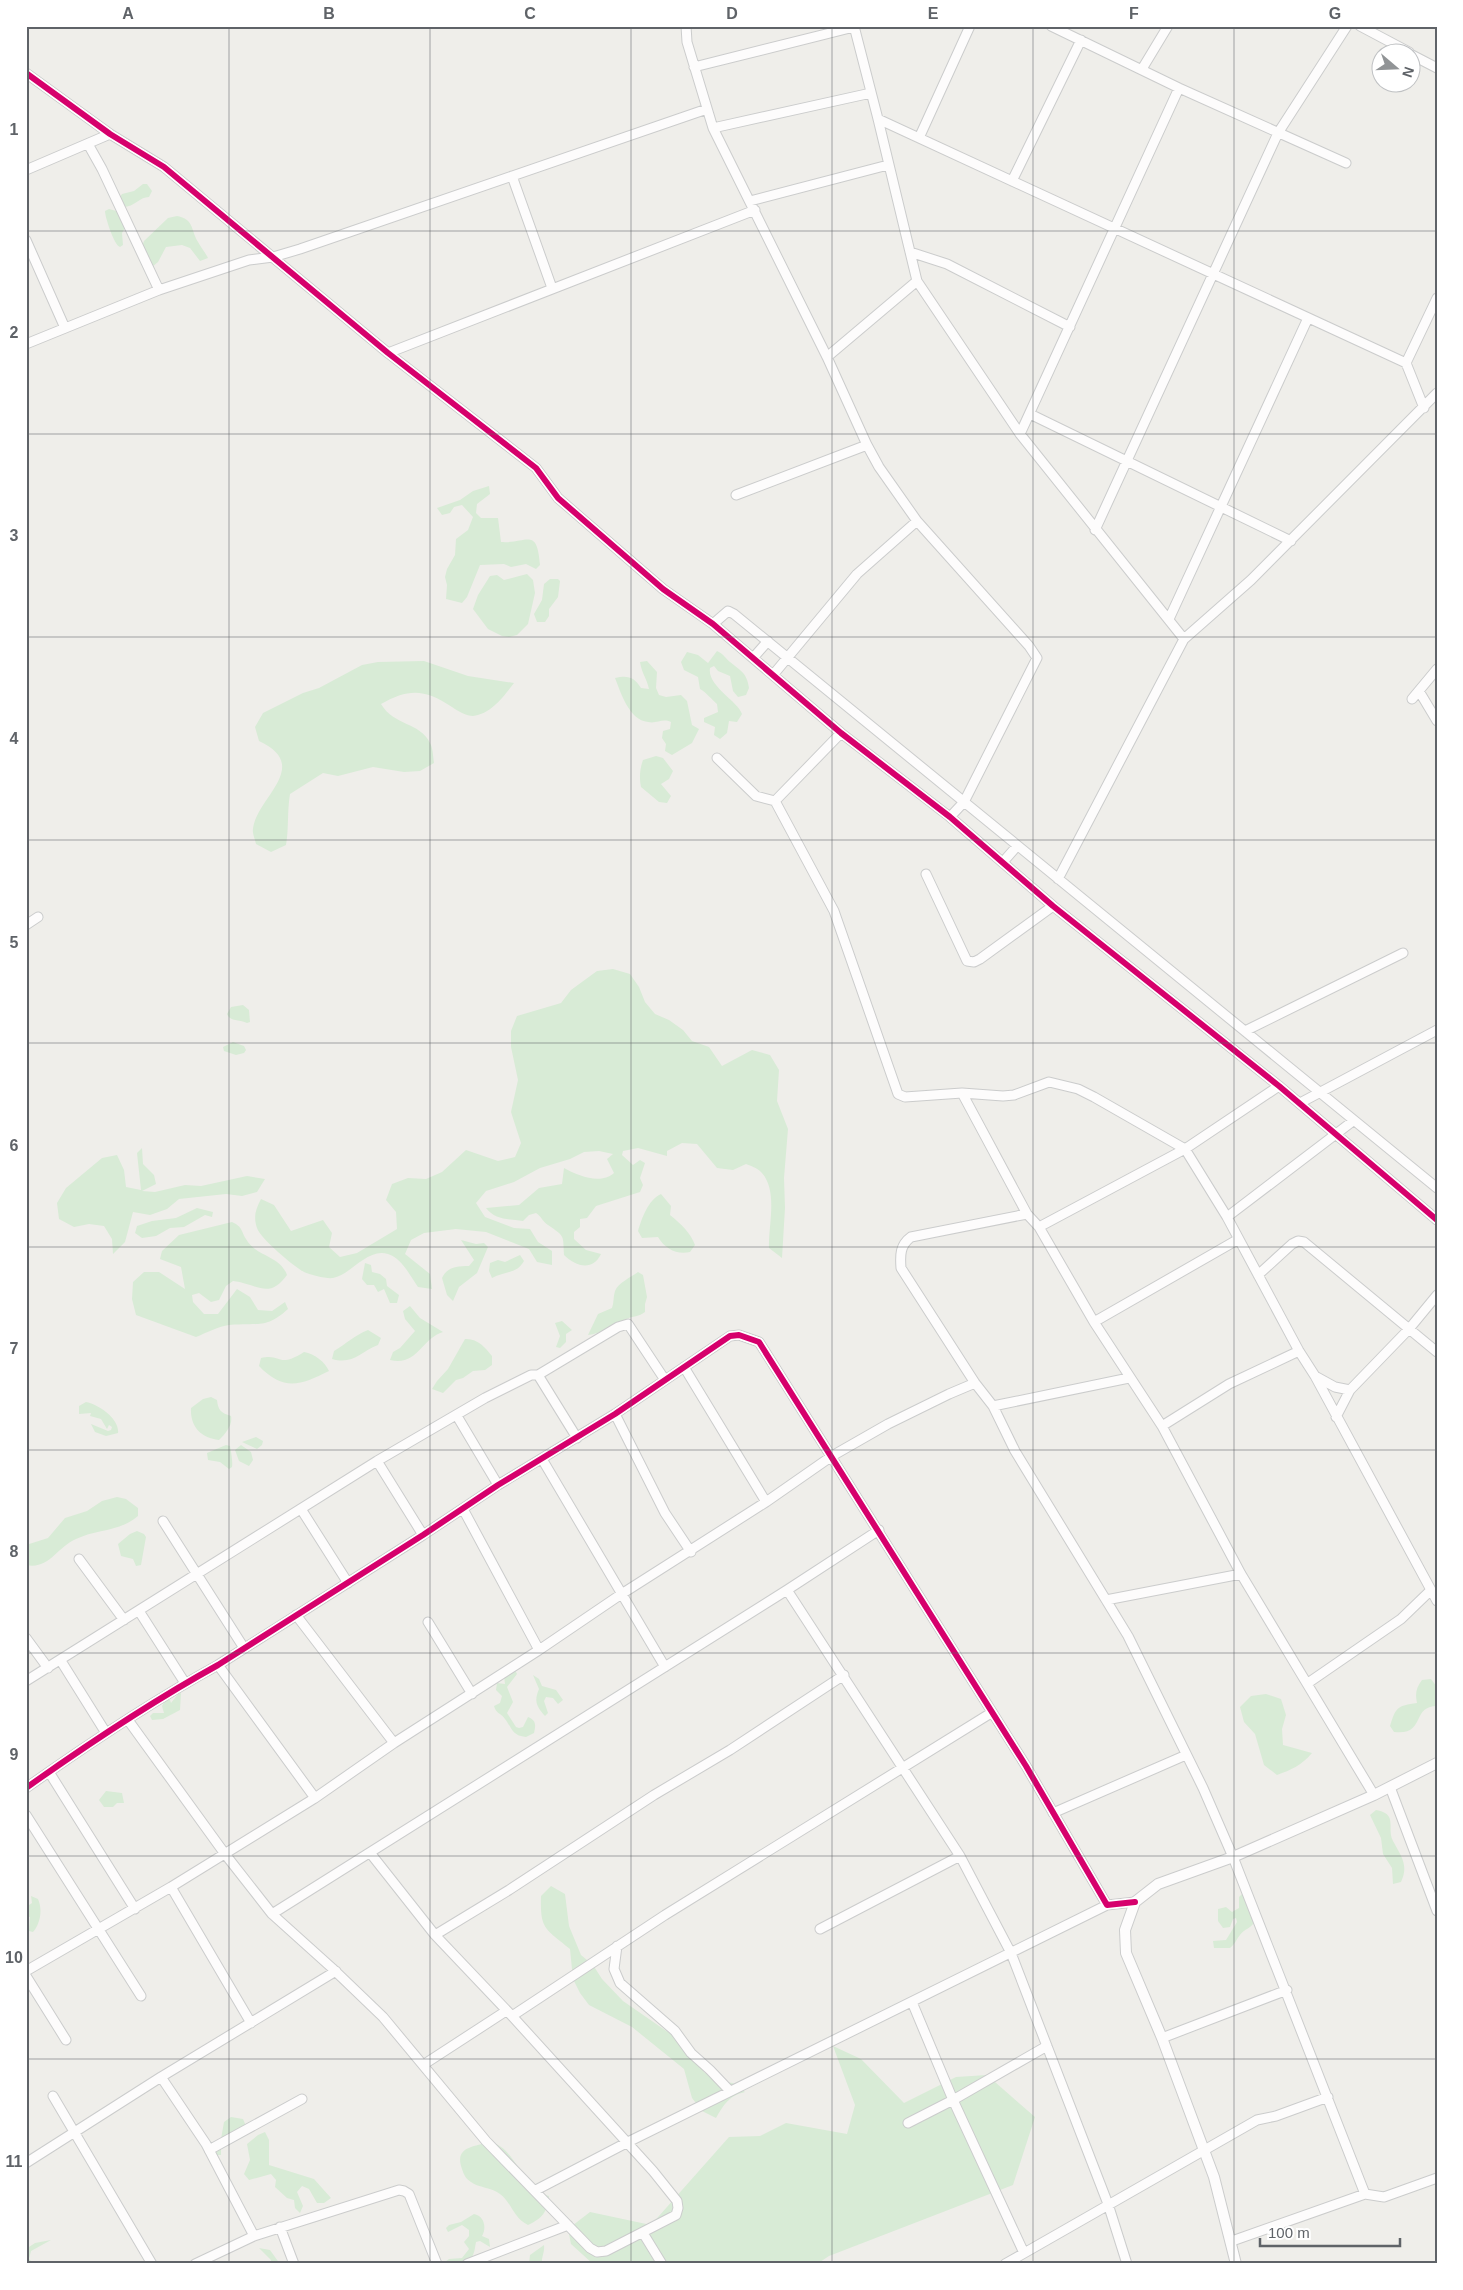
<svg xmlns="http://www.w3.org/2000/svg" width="1463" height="2290" viewBox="0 0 1463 2290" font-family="Arial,sans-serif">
<rect width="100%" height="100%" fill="#efeeea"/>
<path fill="#d8ebd6" d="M143 184H147L152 191 149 197C139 197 135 207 123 207L120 197 122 194 134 191Z
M109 209 120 212 126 226 122 233 123 245 120 247C114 245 105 217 105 211Z
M177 216C191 219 191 225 195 236 197 242 205 252 208 258L200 261 190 248 182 245 166 247 158 262 152 267 141 249 144 241 168 218Z
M489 486 490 494 477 504 476 513 481 518H498L501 542C527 544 537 526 540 565L536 569 526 564 511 567 504 564 480 565 467 597 462 603 446 599 447 585 445 577 447 569 455 555 456 539 468 530 473 517 462 505 454 507 450 513 442 515 437 508 460 500 473 491Z
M527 574 533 580 535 593 528 624 517 635 509 637 502 636 488 629 473 609 478 595 490 576 497 575 504 580Z
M550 579H558L560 581 558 597 549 609V616L545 622H537L534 614 542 600 544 584Z
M717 651C724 654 725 658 730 662 741 671 747 673 749 688L746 695 738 697 733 691 730 676 718 671 714 666 710 668C707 686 738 701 742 714L737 722 729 721 727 733 720 739 714 735 715 727 704 722V718L718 712 717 704C711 699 707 693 700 689L698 677 684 670 681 662 687 652 698 655 708 663Z
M424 661 468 676 514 683C504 696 491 714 473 716 467 716 457 711 452 707 425 689 409 688 381 704 394 726 420 722 430 743 433 748 433 757 434 763L420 771 404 772 373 767 338 776 323 773 290 794C287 812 289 828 286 845L271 852 256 844C255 839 252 833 253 829 256 798 313 766 259 741L255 727 263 713 303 693 319 688 362 665 378 662Z
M647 661 657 672 656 688 659 695 666 697 681 695 687 701 692 725 699 729 692 743 672 755 665 751 666 744 662 738 663 731 670 729 671 722C662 718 657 724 648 722 629 720 621 693 615 678 628 675 634 677 641 688L649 689C647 679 642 674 640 662Z
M656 756 663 758 673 771 669 779 661 784 671 796 667 803 659 802 641 787C639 778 640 768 643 760Z
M613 969 630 974 639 987 645 1002 655 1014 669 1020 683 1030 692 1041 709 1047 722 1066 752 1050 770 1055 779 1070 777 1101 788 1129 784 1178 785 1208 782 1258 769 1248C768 1225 779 1189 760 1171 757 1168 751 1166 746 1164L733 1170 717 1168 697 1144 682 1143 667 1151V1156L638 1148 623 1151 622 1155 633 1165 640 1160 645 1163 640 1178 643 1185 640 1192 596 1206 587 1218 580 1219V1227L574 1232V1239L586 1250 601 1254C593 1271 576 1267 564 1255 563 1234 565 1237 548 1225 543 1222 541 1216 536 1213L529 1215 523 1221C509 1219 495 1220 486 1208L519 1205 539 1188 562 1184 564 1168C579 1176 600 1185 614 1173L607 1159 613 1154 599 1151 584 1152 570 1159 540 1168 514 1182 486 1191 476 1203 485 1217 514 1228 530 1229 538 1242 552 1251V1265L537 1262 529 1249 486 1232 456 1229 424 1233 411 1240 405 1254 430 1274 432 1289 418 1287C410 1276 402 1258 388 1254 367 1248 352 1274 333 1278 327 1279 310 1275 304 1272 293 1266 260 1238 257 1228 253 1216 256 1209 261 1199L274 1205 291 1231 323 1220 332 1233 329 1247 340 1257 357 1253 397 1229 396 1212 386 1200 392 1184 408 1178 426 1179 442 1172 466 1150 498 1161 515 1157 521 1143 511 1112 518 1080 511 1047V1031L517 1016 561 1003 571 990 597 971Z
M243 1005 249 1010 250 1022 247 1023C240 1019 230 1022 227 1014L231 1007Z
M233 1042 244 1046 246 1050 244 1053 236 1055 224 1051 223 1047Z
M142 1148 143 1164 154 1175 156 1184 142 1191 155 1192 185 1185 201 1186 247 1176 265 1179 257 1192 242 1196 226 1194 179 1199 167 1209 150 1215 133 1212 125 1242 113 1254 112 1239 104 1226 89 1224 74 1227 59 1219 57 1203 66 1188 102 1158 117 1155 124 1170 126 1187 141 1190 137 1153Z
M661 1194 671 1206 670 1215C681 1224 690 1232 695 1245L690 1252C677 1255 665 1249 658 1237L642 1238 638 1231C642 1218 648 1200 661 1194Z
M197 1208 213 1212 212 1217 205 1215 184 1227 170 1228 156 1236 142 1238 135 1233 137 1226 152 1221 176 1218Z
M232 1222C243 1227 241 1231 246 1239 256 1257 280 1255 287 1275 269 1300 258 1284 233 1281L226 1286 219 1300 211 1302 199 1293 192 1295 193 1302 204 1314H218L237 1289 250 1297 258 1310 272 1311 285 1302 288 1309C265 1330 257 1322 229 1325 219 1326 206 1333 196 1337L136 1315 132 1299 133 1282 144 1272H159L185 1289 181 1267 160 1259 162 1251 179 1235Z
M461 1240 476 1244 484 1243 488 1247 477 1273 459 1287 453 1301 447 1295 442 1278C447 1267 457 1266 469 1266L474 1260Z
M520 1255 524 1261C517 1274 505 1271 492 1278L489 1271 490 1263 498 1260 505 1262Z
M365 1263 371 1265 372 1272 380 1274 386 1279 387 1286 399 1295 397 1303H390L384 1289 378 1292 374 1285H367L362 1279Z
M638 1272 643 1275 647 1297 645 1304V1312C639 1317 633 1316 626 1319 614 1324 601 1334 588 1335L598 1314 612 1308C614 1303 613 1297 615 1291 618 1283 631 1277 638 1272Z
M410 1306 420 1318 443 1332C422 1338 417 1367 390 1360L393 1352 400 1348 415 1331 405 1319 403 1311Z
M562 1321 572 1330 566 1334V1342L560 1348 556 1347 560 1336 555 1323Z
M368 1330 381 1338 378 1345C360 1352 353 1365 332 1359L334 1351C346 1344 355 1335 368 1330Z
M465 1339C477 1338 485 1347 492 1356V1365L485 1370 473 1371 463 1378 456 1380 443 1393 432 1389 437 1381 448 1369Z
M304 1352C315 1354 325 1362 329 1371 301 1385 284 1392 259 1366L261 1358C282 1353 277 1369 304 1352Z
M211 1397 217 1400C218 1410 221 1413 231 1416 233 1425 225 1434 219 1440 201 1438 190 1427 191 1408L203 1399Z
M86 1402C98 1404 120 1419 118 1433L106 1436 95 1432 91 1424 108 1431 111 1430 112 1427 109 1425 107 1429 101 1419 90 1416 91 1413 79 1414V1406Z
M256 1437 263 1441 262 1445 257 1449 242 1442Z
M226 1445 230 1446C231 1451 233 1463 232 1467L229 1469 220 1462 208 1460 207 1453Z
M241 1445 251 1452 253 1460 249 1466 239 1461 235 1450Z
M117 1497 126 1499 138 1508V1516C119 1532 97 1529 76 1539 57 1547 49 1570 26 1565V1545L48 1538 65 1518 87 1511 102 1501Z
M137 1531 144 1534 146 1537 141 1565 136 1566 133 1559 121 1556 118 1544 130 1534Z
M515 1670 517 1674 507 1687 513 1702 507 1713 516 1727 519 1728 523 1727 528 1717C536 1720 536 1725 534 1733L526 1737C512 1736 512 1728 505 1719 501 1713 496 1714 494 1706L500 1703 502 1696 496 1690 497 1683 505 1684 504 1676Z
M533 1675 539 1679 542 1686 556 1690 563 1700 558 1704 553 1698 546 1697 544 1701 548 1713 545 1716C536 1706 534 1701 539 1689Z
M1431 1679 1437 1687V1706C1411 1706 1426 1736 1394 1732L1390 1726C1396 1707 1397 1706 1417 1703 1415 1694 1416 1688 1422 1680Z
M181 1693 180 1710 163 1719 152 1720 150 1716 153 1713H164L162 1706 166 1699 170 1700 171 1703 178 1694Z
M1266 1694 1281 1699 1286 1715 1282 1729 1283 1745 1312 1753C1302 1765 1291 1770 1277 1775L1264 1765 1255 1734 1244 1722 1240 1707 1251 1696Z
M106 1791 122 1793 124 1803H117L113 1807H104L99 1800Z
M1376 1810C1399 1814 1386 1828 1393 1841 1401 1856 1409 1865 1401 1882L1393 1884 1392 1868 1383 1854 1381 1838 1370 1815Z
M551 1886 565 1894 569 1926 581 1955 593 1965 602 1979 623 2001 688 2046 698 2058 704 2072 717 2081 733 2083 745 2092C730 2095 723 2105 716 2118L702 2111 692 2098 684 2069 632 2027 589 2005 580 1993 573 1979 570 1949C545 1928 540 1930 541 1896Z
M1242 1894 1246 1895 1255 1921C1252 1928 1244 1929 1240 1935 1236 1940 1235 1944 1230 1948H1214L1213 1941 1226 1940 1237 1922 1236 1918 1233 1919 1230 1927 1223 1928 1218 1921V1909L1226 1907 1232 1912 1239 1908V1897Z
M31 1896 38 1899C43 1910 40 1924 33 1932L29 1931 30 1917 26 1916V1907L32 1903Z
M833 2046 861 2059 904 2103 956 2077 987 2075 1035 2117 1013 2185 829 2256 817 2264H593L571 2244 568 2229 590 2212 651 2225 729 2137 760 2136 786 2123 847 2134 855 2105Z
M231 2117 243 2119 246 2126 221 2147V2155H214L211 2148 221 2139 224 2122Z
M265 2132 269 2140V2165L314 2179 331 2198 324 2203H317L309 2189 302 2186 297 2192 303 2206 300 2213 295 2208 294 2200 287 2198 275 2187 276 2180 271 2174 249 2180 244 2174 250 2160 247 2144 258 2135Z
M489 2142C517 2146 521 2191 549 2196 547 2212 543 2218 528 2225 513 2218 512 2203 500 2194 491 2187 479 2188 471 2182 466 2179 464 2175 462 2169 454 2147 473 2147 489 2142Z
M474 2214C484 2216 487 2227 482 2236L489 2239 490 2247 480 2241 476 2242C475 2246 475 2251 473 2255 468 2264 454 2264 445 2262L449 2259 462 2258 469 2249 464 2242 469 2236V2230L462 2225 448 2232 446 2228 449 2225 461 2222Z
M51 2240 31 2251 29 2259 34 2264H26V2249L35 2243Z
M544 2245C545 2253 541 2257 542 2264H529L530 2255Z
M259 2248 270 2250 280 2264H271V2260Z"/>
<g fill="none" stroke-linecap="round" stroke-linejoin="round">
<defs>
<path id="minor" d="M686 26 687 42 713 128 827 357 867 445 879 467 917 521 1029 646 1037 658 964 802 950 817
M854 26 878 119 917 281 1020 434 1184 639
M1051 26 1179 88 1346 163
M1360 26 1409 52
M1410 54 1437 68
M694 67 854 27
M1142 69 1168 26
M26 73 110 134 164 167 388 353 536 468 558 498 663 589 713 624 841 733 950 817 1053 906 1279 1086 1437 1220
M878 119 1406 363 1424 408
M713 128 871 93
M919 138 970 26
M88 144 102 169 159 290
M26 170 110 134
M512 176 552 288
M1012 181 1081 40
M750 201 888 165
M26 240 65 328
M910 252 947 264 1070 327
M26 344 159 290 249 260 273 257 300 249 707 109
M388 353 755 210
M827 357 917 281
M1406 363 1437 298
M1030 414 1291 541
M1020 434 1179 88
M736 495 867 445
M1095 530 1278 133 1347 26
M1169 619 1308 318
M713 624 728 611 734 614 1437 1188
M753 658 768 641
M773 675 857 574 917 521
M1419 691 1437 721
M1412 699 1437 669
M841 733 775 801 834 911 898 1094 905 1097 962 1093 1003 1096 1014 1095 1049 1082 1078 1089 1094 1097 1185 1149 1227 1217 1299 1351 1315 1376 1437 1601
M717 758 756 796 775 801
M1003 862 1017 846
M926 874 967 961 974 962 980 959 1053 906
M1058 879 1184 639 1251 580 1437 393
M26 925 38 917
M1245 1031 1403 953
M962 1093 1027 1214 1039 1227 1094 1322 1162 1426 1241 1574 1374 1795
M1300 1103 1437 1030
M1027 1214 911 1237C900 1245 900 1255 901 1268L975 1383 993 1406 1015 1451 1128 1636 1203 1788 1233 1857 1365 2194
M1227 1217 1353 1121
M1039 1227 1185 1149 1279 1086
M1258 1275 1292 1244 1298 1241 1304 1242 1437 1352
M1094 1322 1237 1240
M684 1367 766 1502
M538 1375 577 1438
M1315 1376 1335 1387 1350 1390
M993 1406 1129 1378
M615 1414 665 1513 691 1552
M457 1416 498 1485
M1336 1417 1350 1390 1409 1329 1437 1295
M1162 1426 1229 1384 1299 1351
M542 1459 665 1667
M377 1461 423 1535
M301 1509 348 1583
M463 1509 539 1650
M163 1521 244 1648
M79 1559 124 1620
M787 1590 960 1856 1011 1953 1108 2204 1127 2264
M1106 1600 1241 1574
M139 1611 185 1683
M296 1615 394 1743
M428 1622 472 1694
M26 1638 48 1668
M61 1661 106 1733
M218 1665 315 1798
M26 1681 377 1461 485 1398 531 1375H538L618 1327 628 1324 665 1380
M1308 1683 1401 1619 1430 1591
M128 1720 225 1854 272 1914 332 1968 383 2017 486 2141 590 2248 597 2252 606 2251 676 2215 678 2208 677 2201 653 2171 512 2016 435 1935 371 1854
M49 1772 135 1909
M1390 1787 1437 1911
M26 1788C88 1744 151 1702 218 1665L423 1535 498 1485 615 1414 730 1336 739 1335 759 1342 1026 1766 1107 1905 1135 1902
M1053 1813 1186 1755
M26 1815 141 1996
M171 1887 251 2023
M272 1914 787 1590 879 1530
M820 1929 960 1856
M435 1935 509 1890 654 1795 730 1750 844 1675
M617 1946 614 1969 620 1983 675 2031 691 2053 710 2070 730 2091
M26 1971 171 1887 315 1798 394 1743 539 1650 620 1595 766 1502 832 1456 888 1424 949 1394 975 1383
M26 1976 66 2040
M912 2002 953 2100 1024 2253
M512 2016 665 1915 991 1713
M1162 2038 1287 1990
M423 2065 506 2011
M161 2077 206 2144 254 2236
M53 2096 152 2264
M908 2123 953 2100 1047 2046
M209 2150 302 2099
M26 2163 161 2077 336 1971
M536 2190 628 2142 1107 1905
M280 2227 294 2264
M643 2233 662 2264
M1232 2241 1365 2194 1384 2197 1437 2178
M195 2264 254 2236 399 2190 404 2191 409 2194 437 2264
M467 2264 568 2225
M1005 2264 1257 2120 1276 2116 1328 2097"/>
<path id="tertiary" d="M1236 2264 1214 2177 1162 2038 1126 1953 1125 1930 1135 1902 1158 1884 1233 1857 1374 1795 1437 1763"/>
</defs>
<use href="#minor" stroke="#cbcccc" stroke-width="11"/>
<use href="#tertiary" stroke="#cbcccc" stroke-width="12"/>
<use href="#minor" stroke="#fdfcfc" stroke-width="9"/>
<use href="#tertiary" stroke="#fdfcfc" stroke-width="10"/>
<defs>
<path id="cycleway" d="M26 73 110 134 164 167 388 353 536 468 558 498 663 589 713 624 841 733 950 817 1053 906 1279 1086 1437 1220
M26 1788C88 1744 151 1702 218 1665L423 1535 498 1485 615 1414 730 1336 739 1335 759 1342 1026 1766 1107 1905 1135 1902"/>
</defs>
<use href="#cycleway" stroke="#fff" stroke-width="9"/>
<use href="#cycleway" stroke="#d6006c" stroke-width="6"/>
</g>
<path fill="none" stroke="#5f6368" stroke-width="1" stroke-opacity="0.55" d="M229 26V2264M430 26V2264M631 26V2264M832 26V2264M1033 26V2264M1234 26V2264M26 231H1437M26 434H1437M26 637H1437M26 840H1437M26 1043H1437M26 1247H1437M26 1450H1437M26 1653H1437M26 1856H1437M26 2059H1437"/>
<rect width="1463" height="2290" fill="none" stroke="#ffffff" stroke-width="55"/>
<g transform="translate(1396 68) rotate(109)"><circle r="24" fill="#ffffff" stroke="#bfc1c3"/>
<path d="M0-4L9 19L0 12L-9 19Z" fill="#919496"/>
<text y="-8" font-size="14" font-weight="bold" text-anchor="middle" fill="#5f6368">N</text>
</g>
<path d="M1260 2238v8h140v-8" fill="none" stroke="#5f6368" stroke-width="2.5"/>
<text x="1268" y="2238" font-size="15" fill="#5f6368" stroke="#ffffff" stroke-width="4" paint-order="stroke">100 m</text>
<rect x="28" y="28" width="1408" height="2234" fill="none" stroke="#5f6368" stroke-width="2"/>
<g font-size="16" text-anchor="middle" font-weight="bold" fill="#5f6368">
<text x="128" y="19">A</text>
<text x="329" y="19">B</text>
<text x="530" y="19">C</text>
<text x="732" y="19">D</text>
<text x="933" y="19">E</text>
<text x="1134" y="19">F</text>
<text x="1335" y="19">G</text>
<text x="14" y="135">1</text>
<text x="14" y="338">2</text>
<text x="14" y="541">3</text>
<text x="14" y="744">4</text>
<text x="14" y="948">5</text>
<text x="14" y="1151">6</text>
<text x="14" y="1354">7</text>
<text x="14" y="1557">8</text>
<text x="14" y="1760">9</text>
<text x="14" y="1963">10</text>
<text x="14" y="2167">11</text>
</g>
</svg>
